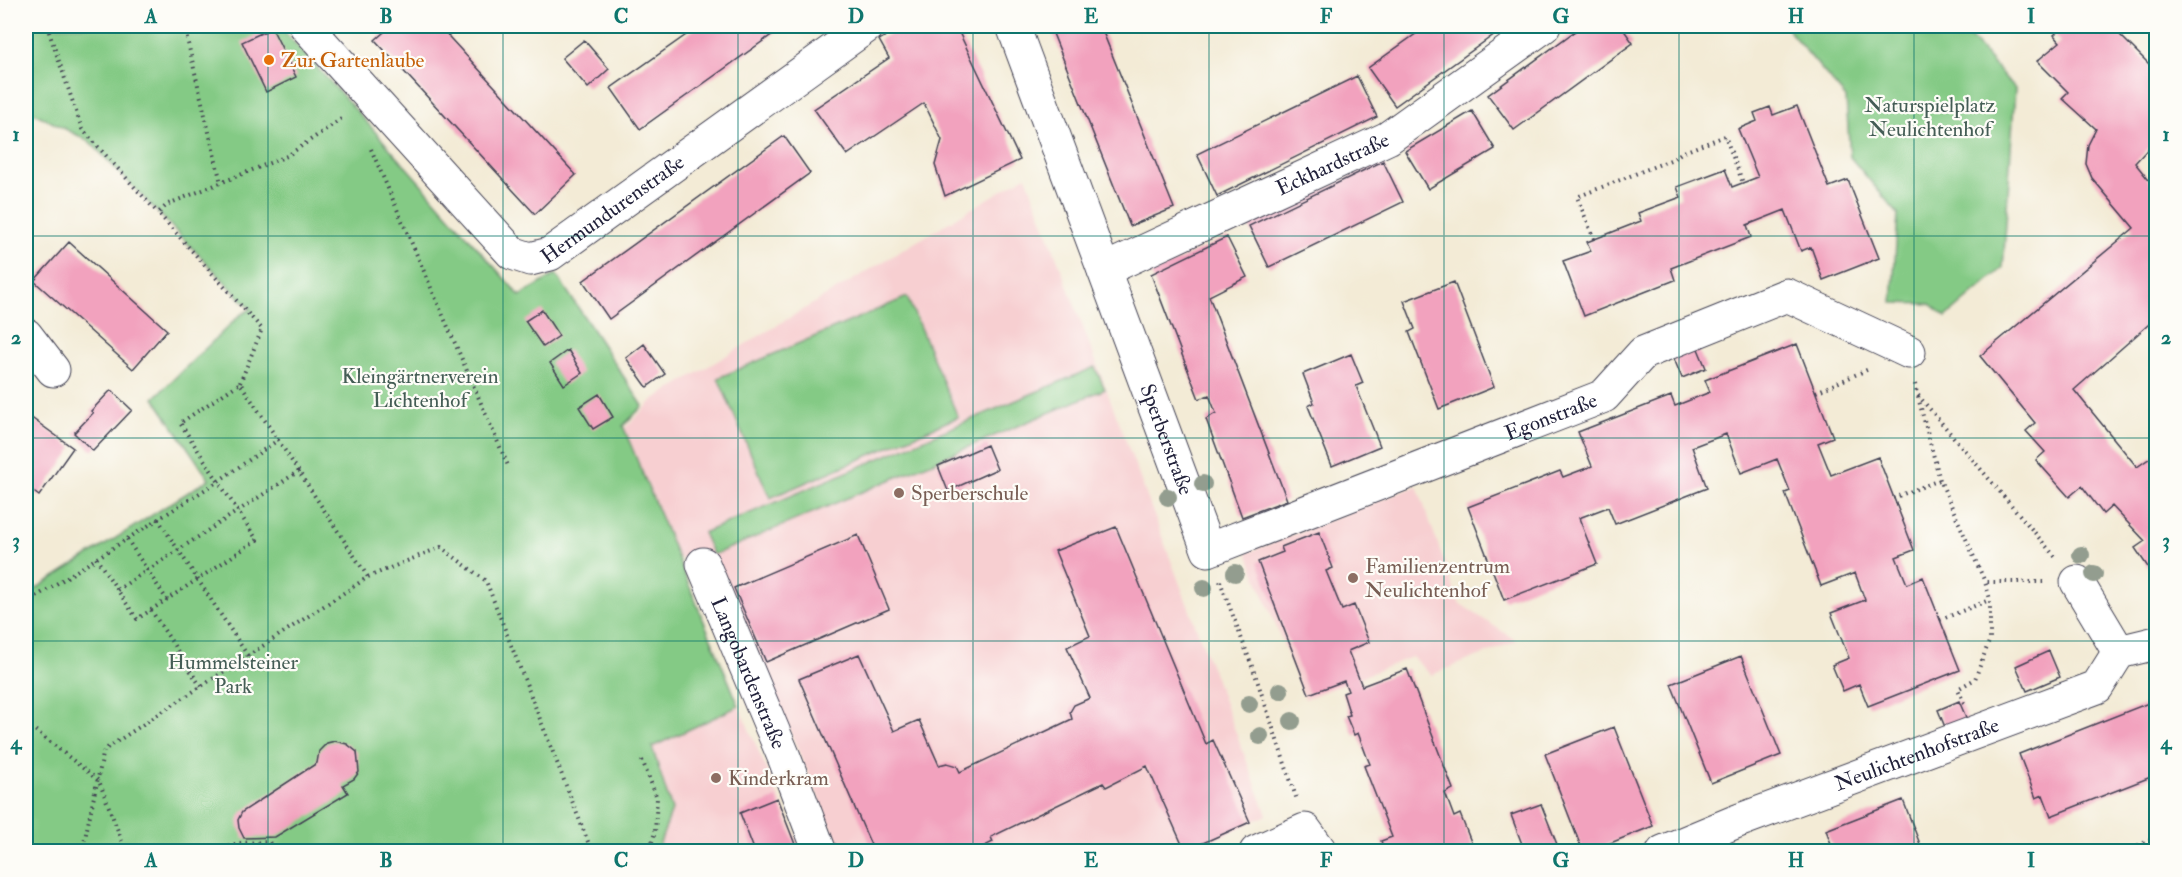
<svg xmlns="http://www.w3.org/2000/svg" width="2182" height="877" viewBox="0 0 2182 877" font-family="'IM FELL Double Pica',serif">
<rect width="100%" height="100%" fill="#fdfcf7"/>
<filter id="ink" filterUnits="userSpaceOnUse"><feTurbulence type="fractalNoise" baseFrequency=".0167" numOctaves="2"/><feDisplacementMap in="SourceGraphic" scale="12" xChannelSelector="R" yChannelSelector="G"/><feConvolveMatrix kernelMatrix="1 2 1 2 8 2 1 2 1" color-interpolation-filters="sRGB"/></filter>
<filter id="wash" filterUnits="userSpaceOnUse"><feTurbulence type="fractalNoise" baseFrequency=".008" numOctaves="4" result="noise"/><feDisplacementMap in="SourceGraphic" scale="24" xChannelSelector="R" yChannelSelector="G"/><feGaussianBlur stdDeviation="1.35" result="paint"/><feColorMatrix in="noise" values="0 0 0 0 0 0 0 0 0 0 0 0 0 0 0 0 0 1.4 0 .05"/><feComposite in="paint" operator="in"/></filter>
<g filter="url(#wash)">
<rect width="100%" height="100%" fill="#f3ebd6"/>
<path fill="#f7cfd1" d="M1026 176 1267 815 1190 851H842L715 559 678 558 625 428 654 399Z
M1417 486 1459 603 1517 641 1431 675 1412 657 1305 699 1247 553Z
M739 706 802 851H657L672 810 652 747Z"/>
<path fill="#84ca85" stroke="#537660" stroke-width="1.5" d="M26 26H279L356 110 520 296 556 274 643 406 623 426 739 706 652 747 672 810 657 851H26V595L209 479 154 398 240 315 251 309 89 141 26 109Z
M1785 26H1961L2015 89 2003 268 1946 317 1930 304 1892 303 1898 214 1850 157 1846 98Z
M907 297 958 417 770 498 718 378Z
M1095 367 1105 389 713 555 703 533Z"/>
<g id="blocks">
<path fill="#f2a2be" d="M391 26H439L576 175 535 214 375 40Z
M699 26H784L640 129 611 88Z
M902 26H956L1020 160 945 196 935 165 942 140 924 103 847 155 814 109 889 58 879 40Z
M1050 26H1114L1103 32 1174 208 1130 226Z
M1427 26H1506L1395 106 1368 68Z
M1582 26H1621L1633 43 1514 130 1488 95Z
M2063 26H2111L2156 71V140L2135 163 2156 189V318L2074 390 2137 467 2156 454V579L2135 548 2145 541 2112 506 2103 514 2082 486 2069 497 2036 460 2045 452 2026 431 2035 423 1980 356 2134 228 2092 178 2086 164 2088 145 2096 129 2062 98 2068 92 2037 61 2060 42 2054 35Z
M272 28 296 77 266 92 242 42Z
M584 40 609 69 588 88 562 58Z
M1357 76 1377 117 1217 196 1197 154Z
M1797 106 1829 187 1848 180 1879 258 1823 280 1811 247 1801 251 1785 210 1747 225 1751 237 1671 268 1675 280 1584 316 1563 261 1591 251 1587 242 1641 221 1638 213 1681 197 1677 187 1725 169 1732 187 1758 177 1738 129 1757 121 1754 113 1770 107 1773 115Z
M1472 111 1495 149 1428 189 1405 151Z
M784 136 810 173 609 319 583 281Z
M1383 161 1403 202 1269 267 1249 226Z
M1227 237 1247 277 1209 296 1287 500 1242 517 1206 419 1216 413 1209 395 1199 399 1151 274Z
M69 242 167 330 133 369 34 281Z
M1454 282 1494 387 1439 409 1409 332 1415 329 1404 301Z
M542 310 559 336 543 347 525 321Z
M644 344 665 374 647 387 626 358Z
M1696 344 1706 368 1682 378 1672 354Z
M1797 344 1833 437 1818 443 1831 475 1878 457 1914 550 1896 557 1907 584 1923 577 1960 670 1868 706 1859 684 1843 691 1832 665 1849 658 1831 613 1865 600 1855 573 1821 586 1785 493 1790 491 1777 459 1741 473 1726 434 1692 447 1707 488 1615 524 1608 507 1579 518 1597 564 1504 600 1468 507 1560 471 1563 477 1592 466 1578 432 1671 396 1675 406 1710 392 1705 380Z
M568 350 582 373 564 385 550 363Z
M1351 354 1363 383 1356 386 1380 446 1332 466 1308 406 1314 403 1303 374Z
M111 390 132 410 93 451 74 433 93 413 91 411Z
M599 394 613 417 593 429 579 407Z
M26 414 73 448 39 496 26 486Z
M987 445 997 469 948 491 938 466Z
M1116 527 1206 744 1213 740 1250 822 1185 851 1147 766 1106 787 1103 783 991 837 993 842 973 852H874L799 679 859 654 894 731 919 720 939 765 947 763 957 766 960 772 1072 719 1070 712 1074 705 1090 698 1067 647 1090 636 1055 551Z
M1319 532 1333 568 1326 571 1342 610 1354 605 1369 642 1348 651 1362 686 1407 669 1453 789 1445 793 1454 817 1460 814 1475 852H1385L1381 841 1392 837 1364 766 1370 764 1367 757 1358 733 1354 735 1346 716 1350 715 1343 693 1348 691 1344 681 1309 694 1258 562 1283 552 1281 547Z
M858 535 889 609 766 662 734 588Z
M2049 651 2060 677 2027 691 2016 666Z
M1741 656 1781 755 1711 783 1671 684Z
M2156 700V775L2051 816 2043 795 2036 798 2019 754Z
M1959 701 1968 722 1947 732 1938 710Z
M1614 727 1653 826 1588 852H1583L1545 754Z
M335 741 347 744 357 752 359 772 354 779 343 785 348 793 275 837 244 838 239 828 238 820 242 812 317 763 319 751 327 743Z
M777 798 798 852H755L740 813Z
M1903 800 1923 852H1834L1826 830Z
M1541 804 1560 852H1525L1511 815Z"/>
</g>
</g>
<g filter="url(#ink)">
<use href="#blocks" fill-opacity="0" stroke="#414052" stroke-width="1.5"/>
<g fill="none" stroke-linecap="round" stroke-linejoin="round">
<defs>
<g id="minor">
<path id="s1" d="M306 26 512 253 530 259 550 254 867 26"/>
<path id="s2" d="M1013 26 1208 550 1604 396 1643 353 1787 295 1909 352"/>
<path id="s3" d="M1104 270 1388 138 1544 26"/>
<path d="M26 335 53 370"/>
<path id="s4" d="M703 564 784 757 820 852"/>
<path d="M2077 582 2119 652"/>
<path d="M1256 852 1305 830 1321 852"/>
<path id="s5" d="M1663 852 1735 822 2097 687 2119 652 2156 643"/>
</g>
</defs>
<use href="#minor" stroke="#414052" stroke-width="35"/>
<path stroke="#414052" stroke-width="4" stroke-dasharray="1.5 4.5" stroke-linecap="butt" d="M47 26 82 129 158 213
M184 26 221 183
M371 149 509 468
M1594 239 1577 197 1673 159 1681 153 1725 136 1743 183
M240 383 262 329 158 213 168 204 287 156 344 117
M1915 384 1917 394 2057 559
M1816 392 1869 369
M1918 397 1940 480 1985 582
M1893 498 1940 480
M158 519 248 656
M127 539 167 600
M96 558 137 619 151 610 257 540 180 423 240 383 278 440
M1220 581 1256 677 1297 800
M117 590 299 471
M26 603 217 482 278 440 368 577
M151 610 201 687
M1940 620 1989 600
M1964 703 1958 689 1975 679 1990 639V599L1985 582H2046
M26 723 99 781 126 852
M642 760 657 798 655 832 649 852
M82 852 104 750 368 577 441 547 486 581 592 852
M211 852 239 843 269 842 276 852
M2121 852 2156 838"/>
<use href="#minor" stroke="#fff" stroke-width="33"/>
</g>
<g fill="#939d8f">
<circle cx="1203" cy="484" r="9"/>
<circle cx="1168" cy="497" r="9"/>
<circle cx="2081" cy="555" r="9"/>
<circle cx="1235" cy="573" r="9"/>
<circle cx="2094" cy="574" r="9"/>
<circle cx="1204" cy="588" r="9"/>
<circle cx="1280" cy="691" r="9"/>
<circle cx="1249" cy="704" r="9"/>
<circle cx="1292" cy="721" r="9"/>
<circle cx="1260" cy="736" r="9"/>
</g>
</g>
<path fill="none" stroke="#0f766e" stroke-width="1.5" stroke-opacity="0.55" d="M268 26V852M503 26V852M738 26V852M973 26V852M1209 26V852M1444 26V852M1679 26V852M1914 26V852M26 236H2156M26 438H2156M26 641H2156"/>
<circle fill="#e8710a" stroke="#fdfcf7" stroke-width="2" cx="269" cy="60" r="6"/>
<g fill="#8d6e63" stroke="#fdfcf7" stroke-width="2">
<circle cx="899" cy="493" r="6"/>
<circle cx="1353" cy="578" r="6"/>
<circle cx="716" cy="778" r="6"/>
</g>
<g text-anchor="middle" stroke-width="4.5" stroke-linejoin="round" paint-order="stroke">
<g font-size="21" fill="#c56008" stroke="#fdfcf7" text-anchor="start">
<text x="281" y="67">Zur Gartenlaube</text>
</g>
<g font-size="21" fill="#445d55" stroke="#fdfcf7">
<text x="1930" y="112">Naturspielplatz<tspan x="1930" dy="24">Neulichtenhof</tspan></text>
<text x="420" y="383">Kleingärtnerverein<tspan x="420" dy="24">Lichtenhof</tspan></text>
<text x="233" y="669">Hummelsteiner<tspan x="233" dy="24">Park</tspan></text>
</g>
<g font-size="21" fill="#22223b" stroke="#fdfcf7">
<text dy="7" stroke="none"><textPath href="#s3" startOffset="252">Eckhardstraße</textPath></text>
<text dy="7" stroke="none"><textPath href="#s1" startOffset="423">Hermundurenstraße</textPath></text>
<text dy="7" stroke="none"><textPath href="#s2" startOffset="927">Egonstraße</textPath></text>
<text dy="7" stroke="none"><textPath href="#s2" startOffset="441">Sperberstraße</textPath></text>
<text dy="7" stroke="none"><textPath href="#s4" startOffset="118">Langobardenstraße</textPath></text>
<text dy="7" stroke="none"><textPath href="#s5" startOffset="272">Neulichtenhofstraße</textPath></text>
</g>
<g font-size="21" fill="#785e54" stroke="#fdfcf7" text-anchor="start">
<text x="911" y="500">Sperberschule</text>
<text x="1365" y="573">Familienzentrum<tspan x="1365" dy="24">Neulichtenhof</tspan></text>
<text x="728" y="785">Kinderkram</text>
</g>
</g>
<rect width="2182" height="877" fill="none" stroke="#fdfcf7" stroke-width="66"/>
<rect x="33" y="33" width="2116" height="811" fill="none" stroke="#0f766e" stroke-width="2"/>
<g font-size="20" text-anchor="middle" font-weight="bold" fill="#0f766e">
<text x="151" y="23">A</text>
<text x="386" y="23">B</text>
<text x="621" y="23">C</text>
<text x="856" y="23">D</text>
<text x="1091" y="23">E</text>
<text x="1326" y="23">F</text>
<text x="1561" y="23">G</text>
<text x="1796" y="23">H</text>
<text x="2031" y="23">I</text>
<text x="16" y="141">1</text>
<text x="2166" y="141">1</text>
<text x="16" y="344">2</text>
<text x="2166" y="344">2</text>
<text x="16" y="547">3</text>
<text x="2166" y="547">3</text>
<text x="16" y="749">4</text>
<text x="2166" y="749">4</text>
<text x="151" y="867">A</text>
<text x="386" y="867">B</text>
<text x="621" y="867">C</text>
<text x="856" y="867">D</text>
<text x="1091" y="867">E</text>
<text x="1326" y="867">F</text>
<text x="1561" y="867">G</text>
<text x="1796" y="867">H</text>
<text x="2031" y="867">I</text>
</g>
</svg>
